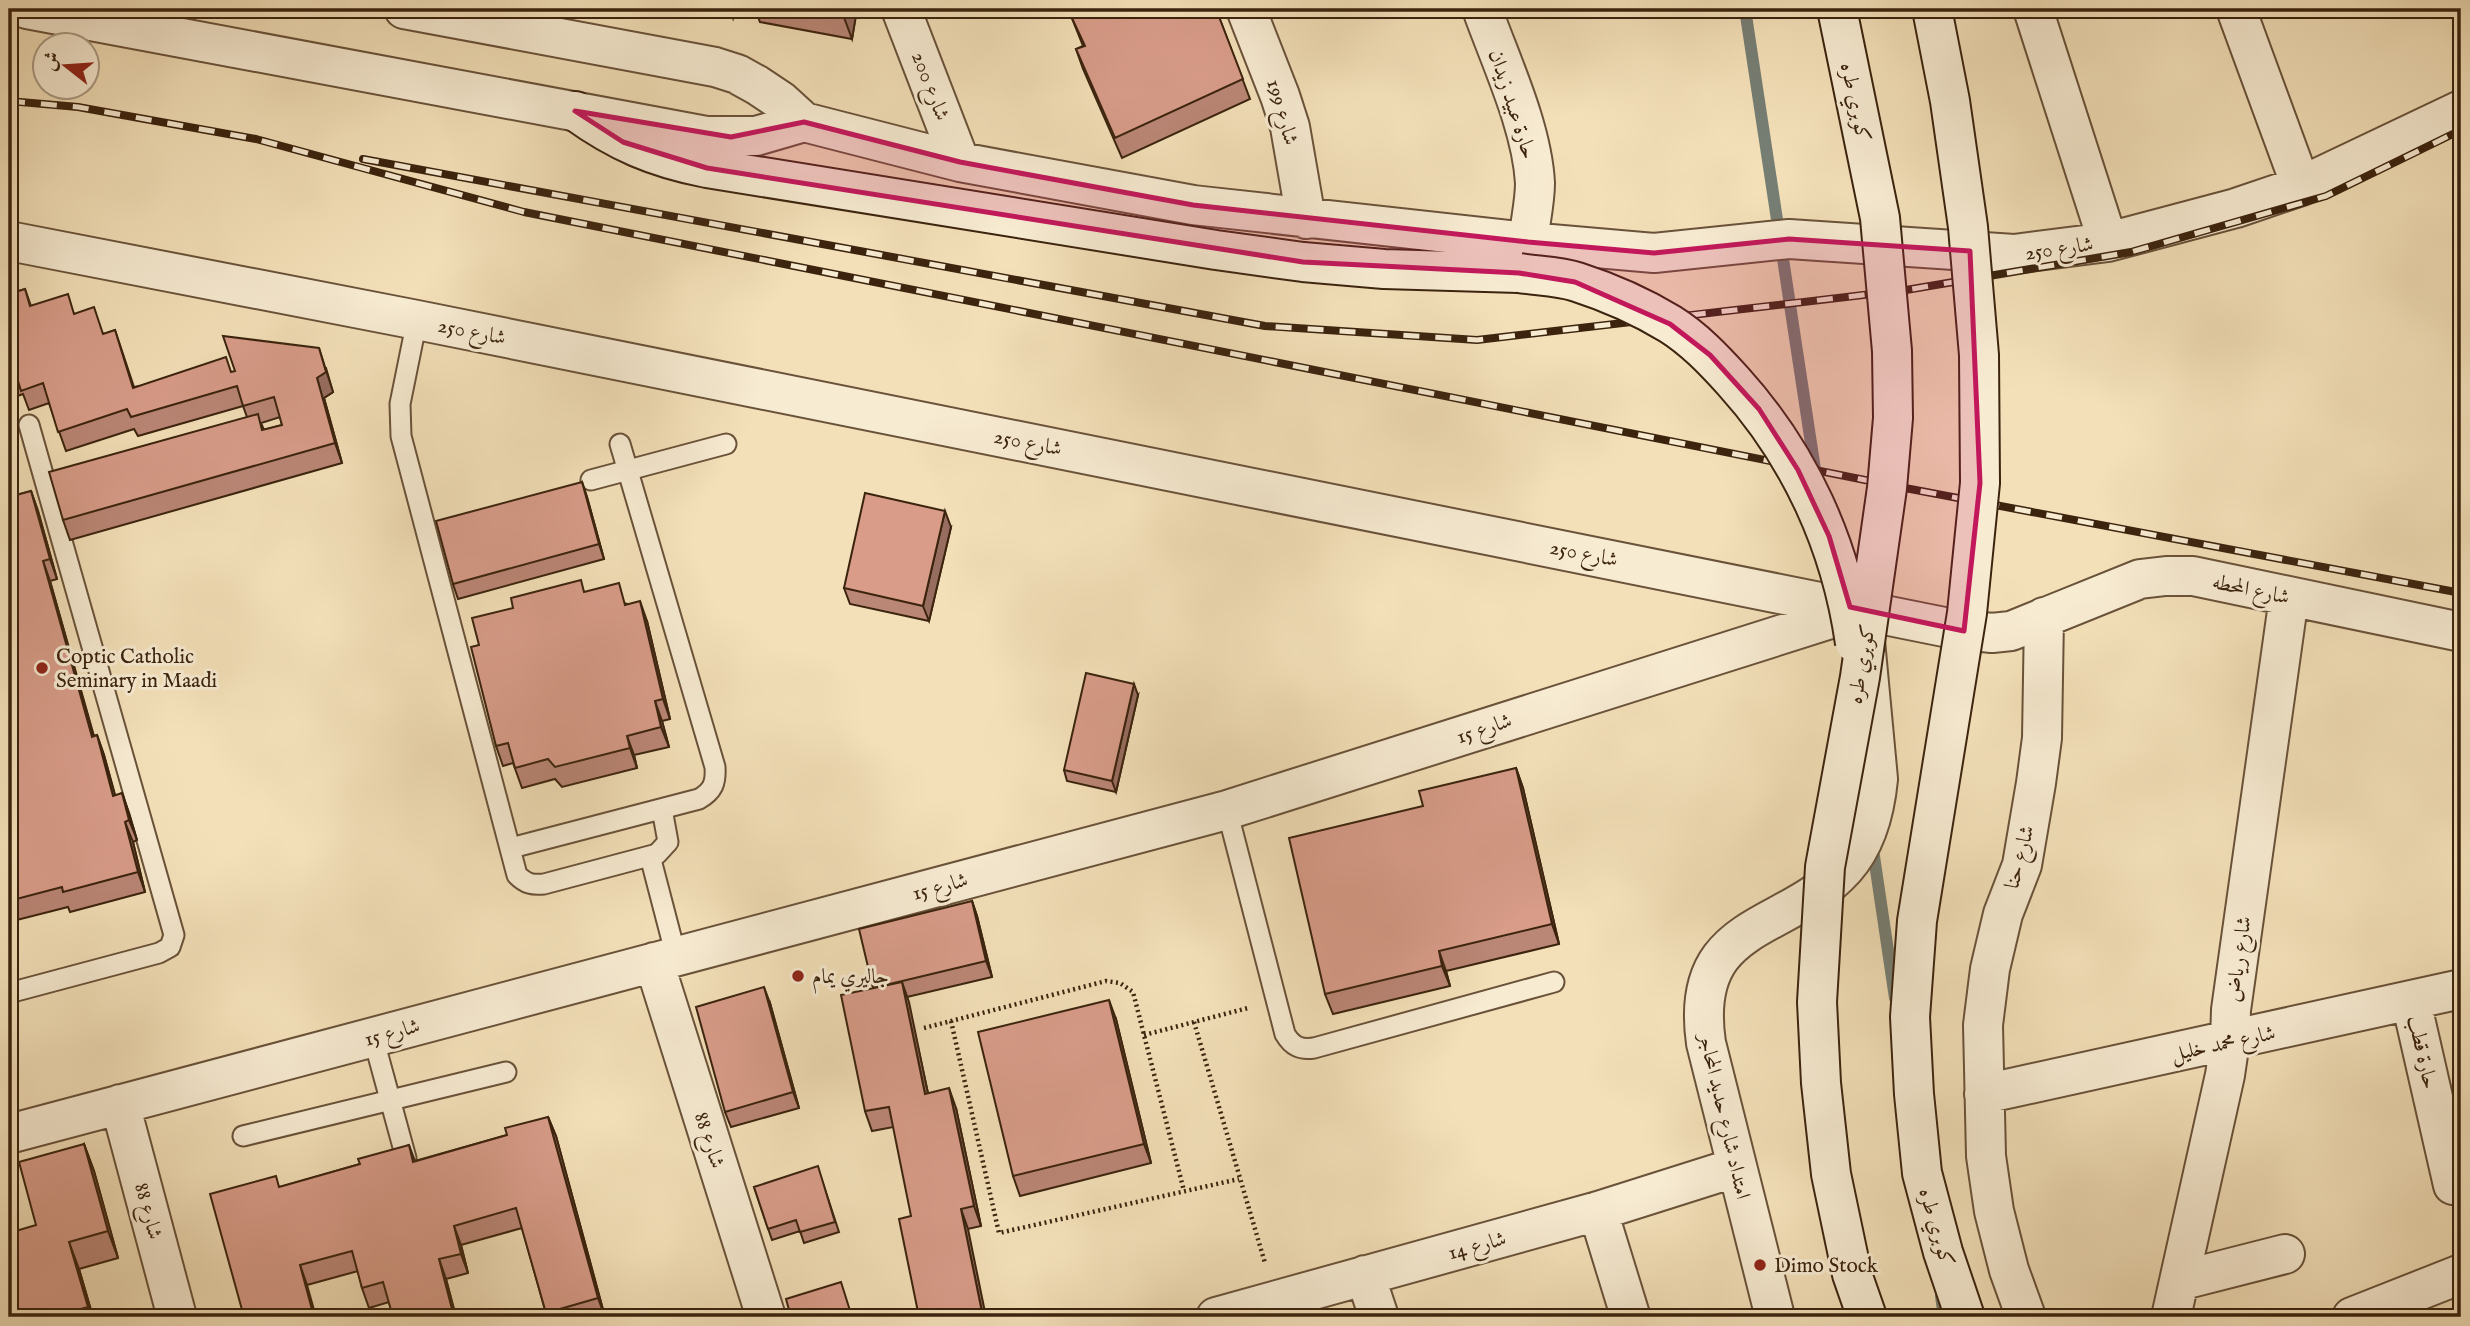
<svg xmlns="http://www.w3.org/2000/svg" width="2470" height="1326" viewBox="0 0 2470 1326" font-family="'IM FELL English',Amiri,serif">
<rect width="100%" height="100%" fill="#f3e0b9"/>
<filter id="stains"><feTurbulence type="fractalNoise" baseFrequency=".00286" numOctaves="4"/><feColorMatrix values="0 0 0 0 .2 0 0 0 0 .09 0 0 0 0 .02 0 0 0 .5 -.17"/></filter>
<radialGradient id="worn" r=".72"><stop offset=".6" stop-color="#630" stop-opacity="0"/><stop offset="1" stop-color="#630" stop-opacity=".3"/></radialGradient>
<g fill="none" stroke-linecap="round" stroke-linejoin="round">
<path stroke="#767e74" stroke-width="12" d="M1745 9 1816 476
M1872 843 1895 998
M1941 1296 1944 1317"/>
<defs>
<path id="lane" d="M417 320 400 404 401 436 517 875C526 884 532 885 544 884L657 854 668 842 662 809
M591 480 726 444
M1227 810 1285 1034C1292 1046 1300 1050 1314 1048L1554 982
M511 848 699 799C713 791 716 783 715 767L620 444
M650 856 676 956
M9 993 159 953 170 947 174 935 29 425
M373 1037 406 1158
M243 1136 506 1072"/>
<path id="street" d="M27 9 706 136H756L804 122
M404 9 715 67 737 74 757 85 781 101 804 122 960 162 1193 205 1528 242 1654 253 1789 239 2014 254 2108 242 2236 208 2301 186 2461 110
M901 9 960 162
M1246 9 1280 96 1290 127 1306 219
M1482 9C1501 62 1532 127 1535 183 1535 202 1530 223 1528 242
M2033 9 2108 242
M2236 9 2301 186
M9 241 417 320 1954 629 1992 633 2011 631 2140 579 2166 576H2193L2461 632
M654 962 766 1317
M2411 1001 2453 1185
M1984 1094 2461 989
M120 1104 177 1317
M9 1134 1227 810 1862 609 1878 779C1875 811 1867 843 1845 868 1786 934 1688 919 1706 1043L1775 1317
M1598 1211 1630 1315
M1365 1275 1379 1317
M2179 1281 2285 1254
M1216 1317 1598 1211 1737 1167
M2026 1317 2009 1270 1994 1211 1986 1156 1983 1025 1990 969 2003 914 2022 865 2036 783 2042 738 2044 617
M2171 1317 2225 1075 2230 1041 2231 1010 2289 597
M2352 1317 2461 1274"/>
<path id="secondary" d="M575 111C618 142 655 158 707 168L1216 250 1303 262 1384 269 1519 273"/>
</defs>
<use href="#lane" stroke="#695239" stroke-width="23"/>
<use href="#street" stroke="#695239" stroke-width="42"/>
<use href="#secondary" stroke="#3b230e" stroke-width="42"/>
<path stroke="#3b230e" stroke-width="4.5" stroke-dasharray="2 3.5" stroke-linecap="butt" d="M951 1021 999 1233 1239 1179
M1194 1022 1265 1263
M924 1028 1106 981 1120 983 1133 992 1184 1191
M1144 1035 1248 1008"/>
<use href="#lane" stroke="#f7ebd2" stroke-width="19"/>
<use href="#street" stroke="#f7ebd2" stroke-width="38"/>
<use href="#secondary" stroke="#f7ebd2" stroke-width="38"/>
<defs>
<path id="rail" d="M9 101 78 107 256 139 524 212 1905 488 2461 593
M363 159 1265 326 1477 340 1906 290 2131 252 2326 196 2461 130"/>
</defs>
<use href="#rail" stroke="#3b230e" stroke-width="8"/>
<use href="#rail" stroke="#f7ebd2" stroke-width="5" stroke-dasharray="16" stroke-linecap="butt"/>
<defs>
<path id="secondary-bridge" d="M1837 9 1880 218 1892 351 1893 418 1887 488 1860 677 1825 867 1817 1002 1821 1083 1831 1174 1852 1274 1867 1317
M1932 9 1950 101 1968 227 1979 355 1980 483 1967 613 1917 921 1910 1017 1914 1094 1922 1173 1943 1252 1965 1317
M1519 273C1538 276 1559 276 1577 282 1608 292 1642 307 1670 324 1694 339 1714 360 1733 381 1800 455 1841 545 1855 643"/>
</defs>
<use href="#secondary-bridge" stroke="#3b230e" stroke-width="42" stroke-linecap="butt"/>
<use href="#secondary-bridge" stroke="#f7ebd2" stroke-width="38"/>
</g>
<path fill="#ba8676" stroke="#3b230e" stroke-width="2" fill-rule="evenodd" d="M689 9H735L733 18Z
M755 9H857L852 39 760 22Z
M1216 9 1250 99 1122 158 1083 69 1076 49 1083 46 1071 16Z
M25 289 31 306 75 314 104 334 115 330 134 387 232 372 326 368 333 392 324 398 342 463 70 540 63 520 247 417 243 406 138 436 134 429 66 451 49 403 29 410 23 394 9 399V294ZM280 417 282 425 264 430 261 423Z
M582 482 587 497 604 559 458 599 453 584Z
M31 491 38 511 57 579 50 581 94 736 97 735 104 755 115 796 122 793 129 813 137 840 133 842 145 892 70 912 68 907 9 922V497Z
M951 527 929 621 850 604 844 588Z
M585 592 627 604 647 621 670 719 662 721 669 747 634 755 637 768 562 787 555 779 522 788 513 763 503 766 496 746 479 645Z
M1138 695 1116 792 1067 781 1064 770Z
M1516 768 1523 788 1559 944 1446 971 1450 986 1333 1014 1325 994 1423 806Z
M972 901 977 916 992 977 907 997 928 1093 956 1108 981 1226 968 1229 893 1127 872 1131 865 1111 873 988Z
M770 1003 799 1108 731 1127 725 1112Z
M1116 1019 1151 1163 1020 1196 1013 1176Z
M548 1117 556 1136 605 1317H547L522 1228 461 1245 468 1273 446 1279 456 1317H393L389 1302 369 1308 362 1288 358 1271 307 1285 244 1317 280 1187 360 1164 409 1145 415 1161 507 1135Z
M84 1144 94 1171 118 1258 79 1269 93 1317H9L36 1225Z
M821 1177 839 1232 804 1243 800 1231 772 1240 754 1187Z"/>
<path fill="#976d60" stroke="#3b230e" stroke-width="2" d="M730 9H735L733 18Z
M843 9H857L852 39 842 12Z
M319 348 333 392 324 398 342 463 335 443 317 378Z
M582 482 587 497 604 559 599 544Z
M31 491 38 511 57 579 50 559Z
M945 511 951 527 929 621 923 606Z
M43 561 50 581 99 756 92 737Z
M640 601 647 621 670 719 663 699Z
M1134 684 1138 695 1116 792 1112 781Z
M655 701 662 721 669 747 661 727Z
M97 735 104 755 121 816 113 796Z
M627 736 634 755 637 768 630 748Z
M1516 768 1523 788 1559 944 1552 924Z
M122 793 129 813 137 840 129 820Z
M125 822 133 842 145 892 138 872Z
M972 901 977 916 992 977 986 961Z
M1439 951 1446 971 1450 986 1442 966Z
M902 982 909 1002 932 1113 925 1094Z
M764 987 770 1003 799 1108 793 1092Z
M1109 1000 1116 1019 1151 1163 1144 1144Z
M949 1088 956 1108 981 1226 974 1206Z
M548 1117 556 1136 605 1317 598 1298Z
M84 1144 94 1171 118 1258 108 1231Z
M961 1209 968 1229 986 1317H983Z
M454 1226 461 1245 468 1273 461 1254Z
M69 1242 79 1269 93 1317H91L88 1307Z
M439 1259 446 1279 456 1317H454Z
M300 1265 307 1285 316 1317H314Z"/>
<path fill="#d89c89" stroke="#3b230e" stroke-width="2" d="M823 9H843L842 12Z
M1086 9H1216L1243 79 1115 138 1076 49 1085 46 1071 16Z
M25 289 30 306 68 294 74 314 94 307 103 334 115 330 133 388 226 357 231 372 235 371 223 336 319 348 326 372 317 378 335 443 63 520 49 472 258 414 262 430 282 425 274 397 243 406 237 386 131 417 127 409 58 432 43 383 21 391 16 374 9 377V294Z
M582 482 599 544 453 584 436 521Z
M31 491 50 559 43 561 92 737 97 735 113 796 122 793 129 820 125 822 138 872 63 892 62 887 9 901V497Z
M865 493 945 511 923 606 844 588Z
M581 580 584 592 619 583 625 605 640 601 663 699 655 701 661 727 627 736 630 748 555 767 548 759 515 768 508 743 496 746 471 647 479 645 472 618 513 608 511 598Z
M1086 673 1134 684 1112 781 1064 770Z
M1516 768 1552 924 1439 951 1442 966 1325 994 1289 838 1423 806 1419 791Z
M972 901 986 961 873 988 859 929Z
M902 982 925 1094 949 1088 974 1206 961 1209 983 1317H919L899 1219 911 1216 889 1107 865 1111 841 995Z
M764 987 793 1092 725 1112 696 1007Z
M1109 1000 1144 1144 1013 1176 978 1032Z
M548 1117 598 1298 546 1313 516 1208 454 1226 461 1254 439 1259 454 1317H393L383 1282 362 1288 352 1251 300 1265 314 1317H244L210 1194 276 1176 279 1187 360 1164 358 1159 409 1145 413 1162 507 1135 505 1128Z
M84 1144 108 1231 69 1242 88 1307 52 1317H9V1233L36 1225 19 1162Z
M818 1166 835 1222 800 1232 796 1220 768 1229 754 1187Z
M841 1282 852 1317H791L786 1299Z"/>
<path fill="#c2185b" fill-opacity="0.2" stroke="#c2185b" stroke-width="5" stroke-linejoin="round" d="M575 111 731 137 804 122 960 162 1193 205 1528 242 1654 253 1789 239 1970 251 1980 483 1964 631 1850 607 1829 536 1798 470 1759 409 1710 355 1670 324 1575 282 1519 273 1303 262 707 168 623 142Z"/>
<g fill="#8f2418" stroke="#f7ebd2" stroke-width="2.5">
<circle cx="42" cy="668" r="7"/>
<circle cx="798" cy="976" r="7"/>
<circle cx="1760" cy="1265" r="7"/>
</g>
<g text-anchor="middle" stroke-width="6" stroke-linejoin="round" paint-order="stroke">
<g font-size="21" fill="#3b230e" stroke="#f7ebd2">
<text transform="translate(931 86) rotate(69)" y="7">شارع 200</text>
<text transform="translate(1856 102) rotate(78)" y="7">كوبري طره</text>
<text transform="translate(1513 104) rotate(72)" y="7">حارة عبيد زيدان</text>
<text transform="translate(1283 112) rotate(74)" y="7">شارع 199</text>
<text transform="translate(2059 248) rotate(-8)" y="7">شارع 250</text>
<text transform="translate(472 331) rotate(11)" y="7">شارع 250</text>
<text transform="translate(1028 442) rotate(11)" y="7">شارع 250</text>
<text transform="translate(1584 553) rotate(11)" y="7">شارع 250</text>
<text transform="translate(2251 589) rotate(12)" y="7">شارع المحطه</text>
<text transform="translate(1861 664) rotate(-80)" y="7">كوبري طره</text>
<text transform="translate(1484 728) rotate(-18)" y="7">شارع 15</text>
<text transform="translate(2019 857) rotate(-75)" y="7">شارع حنا</text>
<text transform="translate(940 886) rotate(-15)" y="7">شارع 15</text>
<text transform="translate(2238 959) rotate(-82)" y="7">شارع رياض</text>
<text transform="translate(392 1032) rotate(-15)" y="7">شارع 15</text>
<text transform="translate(2223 1043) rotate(-12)" y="7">شارع محمد خليل</text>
<text transform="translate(2423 1052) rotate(77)" y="7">حارة قطب</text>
<text transform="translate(1725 1116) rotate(77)" y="7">امتداد شارع حديد المحاجر</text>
<text transform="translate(710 1140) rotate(72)" y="7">شارع 88</text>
<text transform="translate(149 1211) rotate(75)" y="7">شارع 88</text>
<text transform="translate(1937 1227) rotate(74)" y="7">كوبري طره</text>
<text transform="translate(1477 1245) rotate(-15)" y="7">شارع 14</text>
</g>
<g font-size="21" fill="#3b230e" stroke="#f7ebd2" text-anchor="start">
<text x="56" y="663">Coptic Catholic<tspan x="56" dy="24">Seminary in Maadi</tspan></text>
<text x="812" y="983">جاليري يمام</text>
<text x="1774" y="1272">Dimo Stock</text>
</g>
</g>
<rect width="2470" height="1326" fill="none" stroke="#f3e0b9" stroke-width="35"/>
<rect x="10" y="10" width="2449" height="1305" fill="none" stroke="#3b230e" stroke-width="3.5"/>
<rect x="18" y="18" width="2435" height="1291" fill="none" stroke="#3b230e" stroke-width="2"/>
<g transform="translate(66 66) rotate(287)"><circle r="33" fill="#f7ebd2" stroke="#ac9b84" stroke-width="2"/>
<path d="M0-5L12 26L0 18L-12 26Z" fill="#8f2418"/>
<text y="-10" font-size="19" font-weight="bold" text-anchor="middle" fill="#3b230e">ش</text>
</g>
<rect width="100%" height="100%" filter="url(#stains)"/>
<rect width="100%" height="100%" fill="url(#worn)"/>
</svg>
